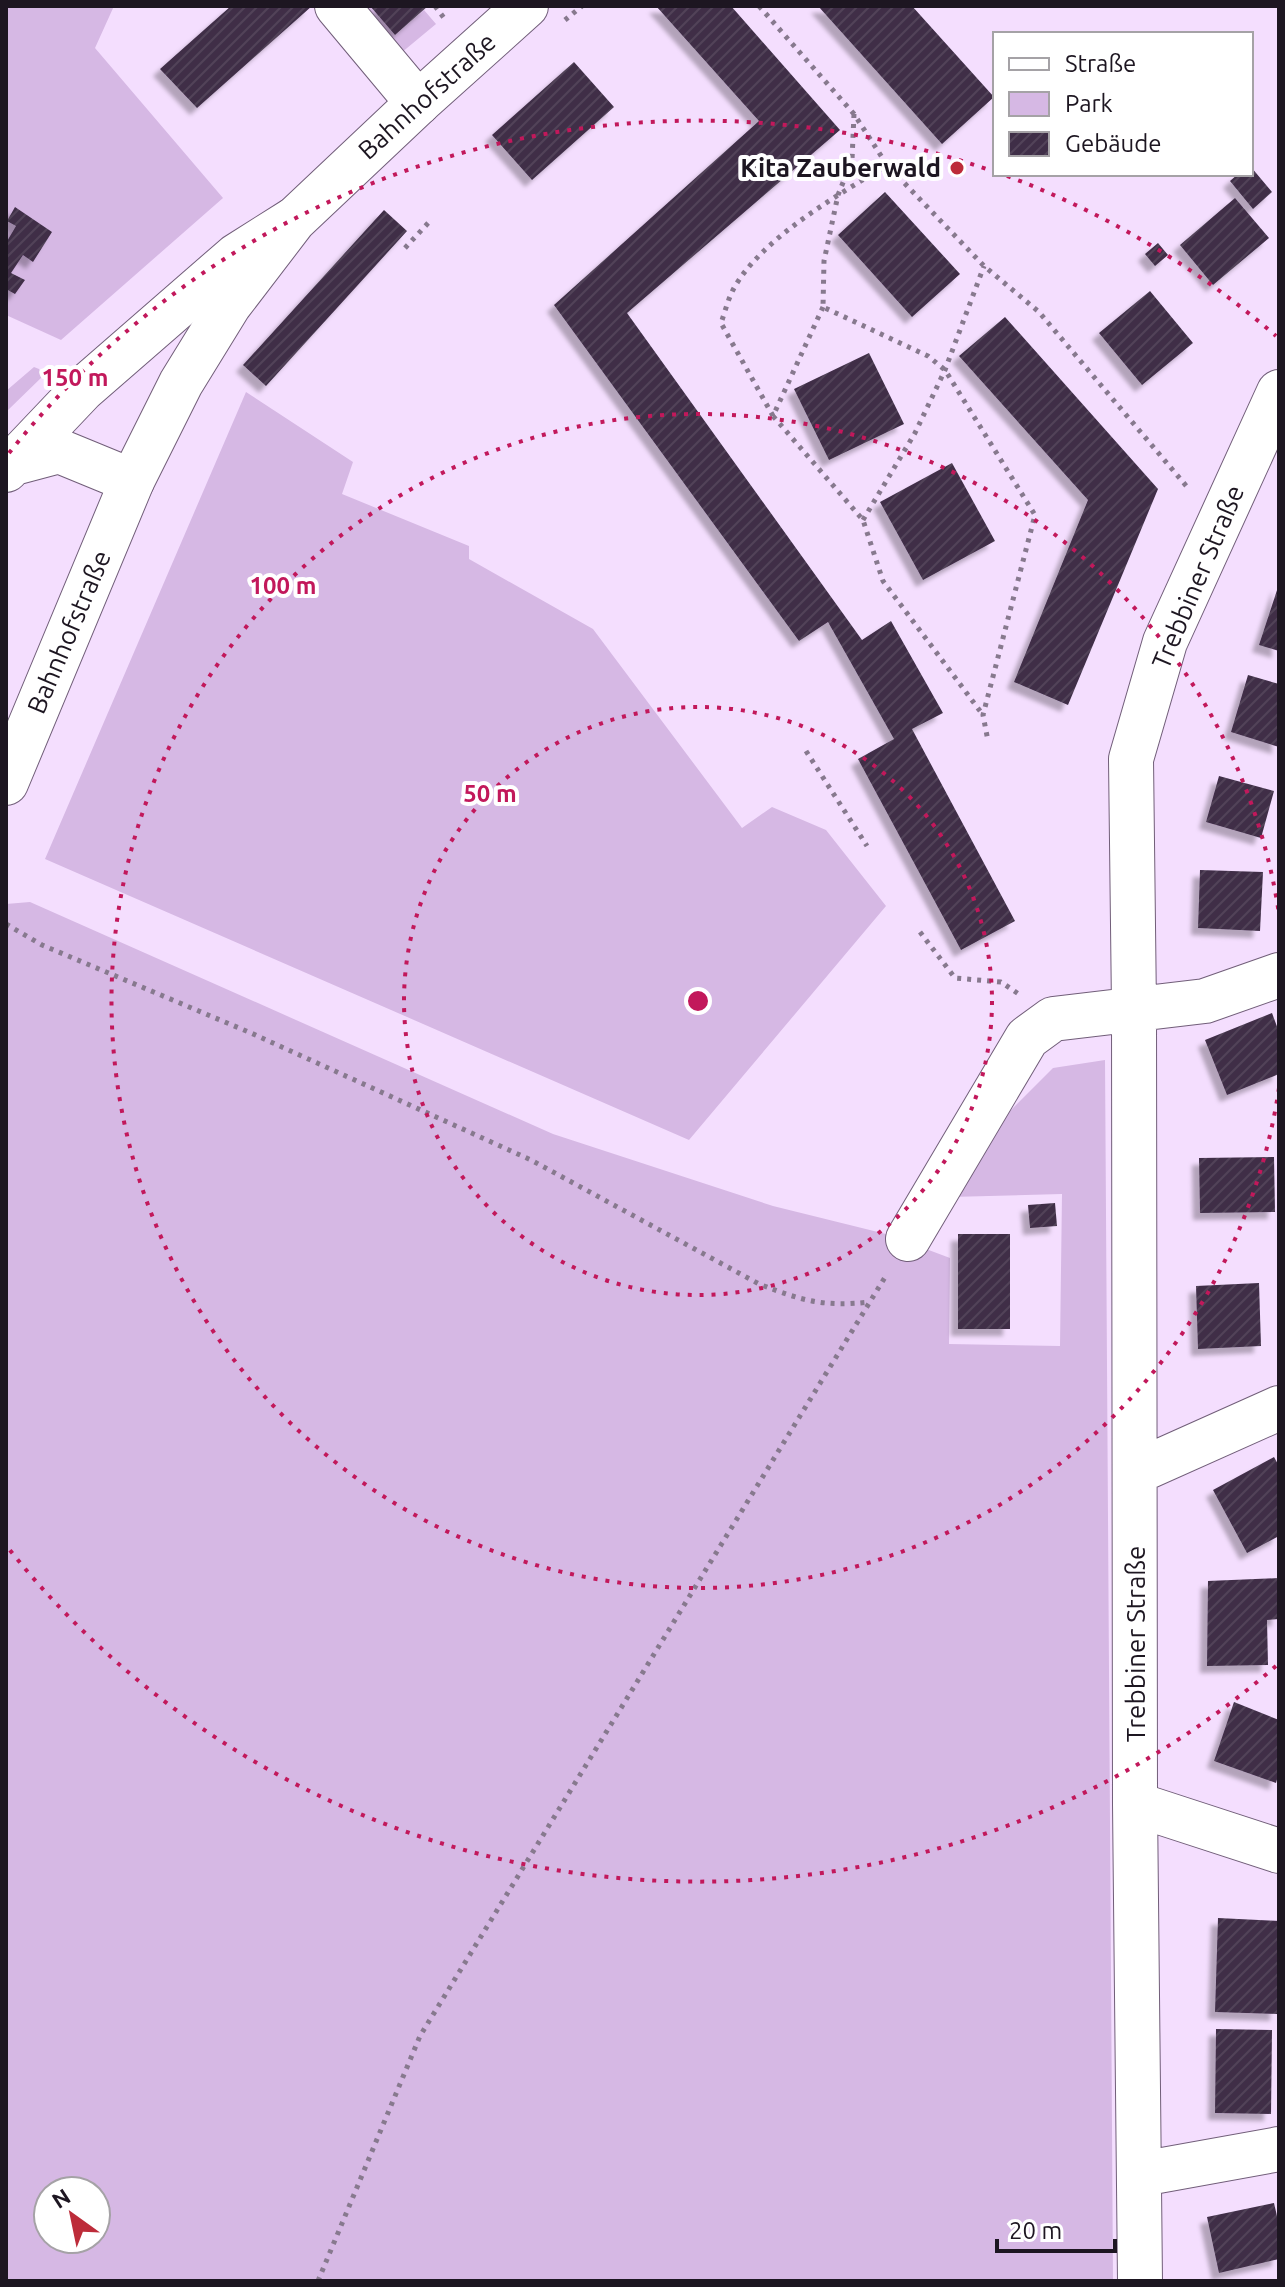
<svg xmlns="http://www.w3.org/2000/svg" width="1285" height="2287" viewBox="0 0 1285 2287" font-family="Ubuntu,sans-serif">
<defs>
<pattern id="building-hatch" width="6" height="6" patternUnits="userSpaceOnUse" patternTransform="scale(2)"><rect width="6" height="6" fill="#3f2e47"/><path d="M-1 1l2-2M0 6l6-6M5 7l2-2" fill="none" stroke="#524359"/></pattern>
<filter id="shadow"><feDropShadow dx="-7" dy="7" stdDeviation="2" flood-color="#0004"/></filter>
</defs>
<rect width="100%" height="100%" fill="#f4defe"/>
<path fill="#d6b8e4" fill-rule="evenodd" d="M6 6H114L95 48 223 198 61 340 6 315Z
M350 6H370L395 35 424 10 436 24 395 58Z
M34 367 39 369 43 376 6 412V391Z
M246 392 353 462 342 494 469 546V559L593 629 742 828 772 807 826 830 886 906 689 1140 45 859Z
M30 902 553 1134 773 1206 886 1234 950 1258 949 1344 1060 1346 1062 1194 950 1197 994 1127 1053 1068 1105 1060 1113 2281H6V904ZM48 2191H96V2239H48Z"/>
<path fill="url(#building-hatch)" filter="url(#shadow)" d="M231 6H312L197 108 160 69Z
M370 6H428L395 35Z
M656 6H731L840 130 627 313 862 640 891 621 943 713 912 729 1015 921 961 950 858 759 894 739 828 622 799 641 554 305 759 121Z
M818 6H912L994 97 942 144Z
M574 62 614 107 532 180 492 135Z
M1251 167 1272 192 1253 209 1230 181 1238 174H1251Z
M885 192 960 274 912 317 838 235Z
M1235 198 1269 238 1213 285 1180 245Z
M15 207 52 232 33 262 23 255 11 273 25 280 15 294 6 289V243L16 226 7 221Z
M384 210 407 231 266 386 243 365Z
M1158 243 1168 255 1155 266 1145 254Z
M1150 291 1193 343 1142 385 1099 333Z
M1005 317 1158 489 1068 705 1014 682 1088 500 959 356Z
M869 353 904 424 829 460 794 389Z
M952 463 995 541 923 580 880 502Z
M1279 584V651L1259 645Z
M1248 675 1279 684V747L1231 732Z
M1219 776 1274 791 1261 838 1206 822Z
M1200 870 1263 872 1260 931 1198 928Z
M1272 1013 1279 1032V1074L1227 1095 1205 1040Z
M1274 1157 1275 1212 1200 1213 1199 1158Z
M1055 1203 1057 1226 1030 1228 1028 1205Z
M958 1234H1010V1329H958Z
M1259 1283 1261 1346 1198 1349 1196 1286Z
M1274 1457 1279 1466V1536L1247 1553 1213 1490Z
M1279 1578V1619L1267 1620 1268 1665 1207 1666 1208 1581Z
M1234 1702 1279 1720V1772L1276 1783 1214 1761Z
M1218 1918 1279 1921 1277 2014 1215 2012Z
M1216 2029 1272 2030 1271 2114 1215 2113Z
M1274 2203 1279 2225V2259L1219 2273 1207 2217Z"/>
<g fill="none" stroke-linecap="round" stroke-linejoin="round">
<defs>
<path id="minor" d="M337 6 418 103
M14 463 59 451 132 481
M6 470 82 390 236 256 293 220
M908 1239 1027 1038 1053 1019 1205 1001 1279 975
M1136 1472 1279 1408
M1135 1804 1279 1851
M1141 2174 1279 2149
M1140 2281 1135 1804 1134 1008 1131 759 1165 642 1279 392"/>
<path id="major" d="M6 783 132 481 181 383 229 305 294 220 418 103 526 6"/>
</defs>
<use href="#minor" stroke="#715e79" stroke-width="46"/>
<use href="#major" stroke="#715e79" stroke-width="46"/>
<path stroke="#87798e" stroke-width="5" stroke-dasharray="4 6" stroke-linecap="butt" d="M435 6 447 22
M759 6 854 114 887 165 984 266 1039 312 1188 488
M565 20 582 6
M854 114 852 160 838 195 824 261 823 307 928 356 945 370 1035 515 983 715 988 741
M405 248 430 221
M823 307 773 416 863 520 883 581 983 715
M773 416 721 323C725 312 728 299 734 288 763 237 837 196 887 165
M863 520 915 433 945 370 984 266
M806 751 867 846
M6 924 42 945 251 1033 531 1160 759 1284C803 1301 823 1307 870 1302
M920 932 955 978 1001 982 1020 995
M318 2281 420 2036 887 1274"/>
<use href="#minor" stroke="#fff" stroke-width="44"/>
<use href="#major" stroke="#fff" stroke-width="44"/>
</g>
<g fill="none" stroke="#c2185b" stroke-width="4" stroke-dasharray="4 8">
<circle cx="698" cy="1001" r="294"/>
<path d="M1279 1088A587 587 0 1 1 1279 914"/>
<path d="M1276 1666A881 881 0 0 1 9 1549M9 453A881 881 0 0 1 992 171M1007 176A881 881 0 0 1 1276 336"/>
</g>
<circle fill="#bd2c3a" stroke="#fff" stroke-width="3" cx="957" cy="168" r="8"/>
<g text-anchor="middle" stroke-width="8" stroke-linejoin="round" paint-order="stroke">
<g font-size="26" fill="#1d1621" stroke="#fff">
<text transform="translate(427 96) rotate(-42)" y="9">Bahnhofstraße</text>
<text transform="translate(1198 577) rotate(-67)" y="9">Trebbiner Straße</text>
<text transform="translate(69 632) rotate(-67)" y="9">Bahnhofstraße</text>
<text transform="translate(1136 1644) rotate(-90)" y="9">Trebbiner Straße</text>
</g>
<g font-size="26" font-weight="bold" fill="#1d1621" stroke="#fff" text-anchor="end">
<text x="941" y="177">Kita Zauberwald</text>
</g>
</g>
<circle cx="698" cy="1001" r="12" fill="#c2185b" stroke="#fff" stroke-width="4"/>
<g font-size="24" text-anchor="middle" font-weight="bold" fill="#c2185b" stroke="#fff" stroke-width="8" stroke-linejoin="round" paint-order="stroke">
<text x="75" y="386">150 m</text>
<text x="283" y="594">100 m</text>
<text x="490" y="802">50 m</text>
</g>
<rect width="1285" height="2287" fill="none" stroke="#1d1621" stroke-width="16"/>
<rect x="993" y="32" width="260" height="144" fill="#ffffff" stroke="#a5a2a6" stroke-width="2"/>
<rect x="1009" y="58" width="40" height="12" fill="#ffffff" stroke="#a5a2a6" stroke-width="2"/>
<text x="1065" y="72" font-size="24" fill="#1d1621">Straße</text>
<rect x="1009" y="92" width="40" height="24" fill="#d6b8e4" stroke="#a5a2a6" stroke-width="2"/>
<text x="1065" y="112" font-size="24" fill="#1d1621">Park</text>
<rect x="1009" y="132" width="40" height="24" fill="url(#building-hatch)" stroke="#a5a2a6" stroke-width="2"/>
<text x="1065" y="152" font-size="24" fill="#1d1621">Gebäude</text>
<g transform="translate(72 2215) rotate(327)"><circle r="38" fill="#ffffff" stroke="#a5a2a6" stroke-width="2"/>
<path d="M0-6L14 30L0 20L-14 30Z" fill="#bd2c3a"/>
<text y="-12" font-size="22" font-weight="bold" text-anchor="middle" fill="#1d1621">N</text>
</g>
<path d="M997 2239v12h118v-12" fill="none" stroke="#1d1621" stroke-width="4"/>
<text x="1009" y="2239" font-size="24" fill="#1d1621" stroke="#ffffff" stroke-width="6" paint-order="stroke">20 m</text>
</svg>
